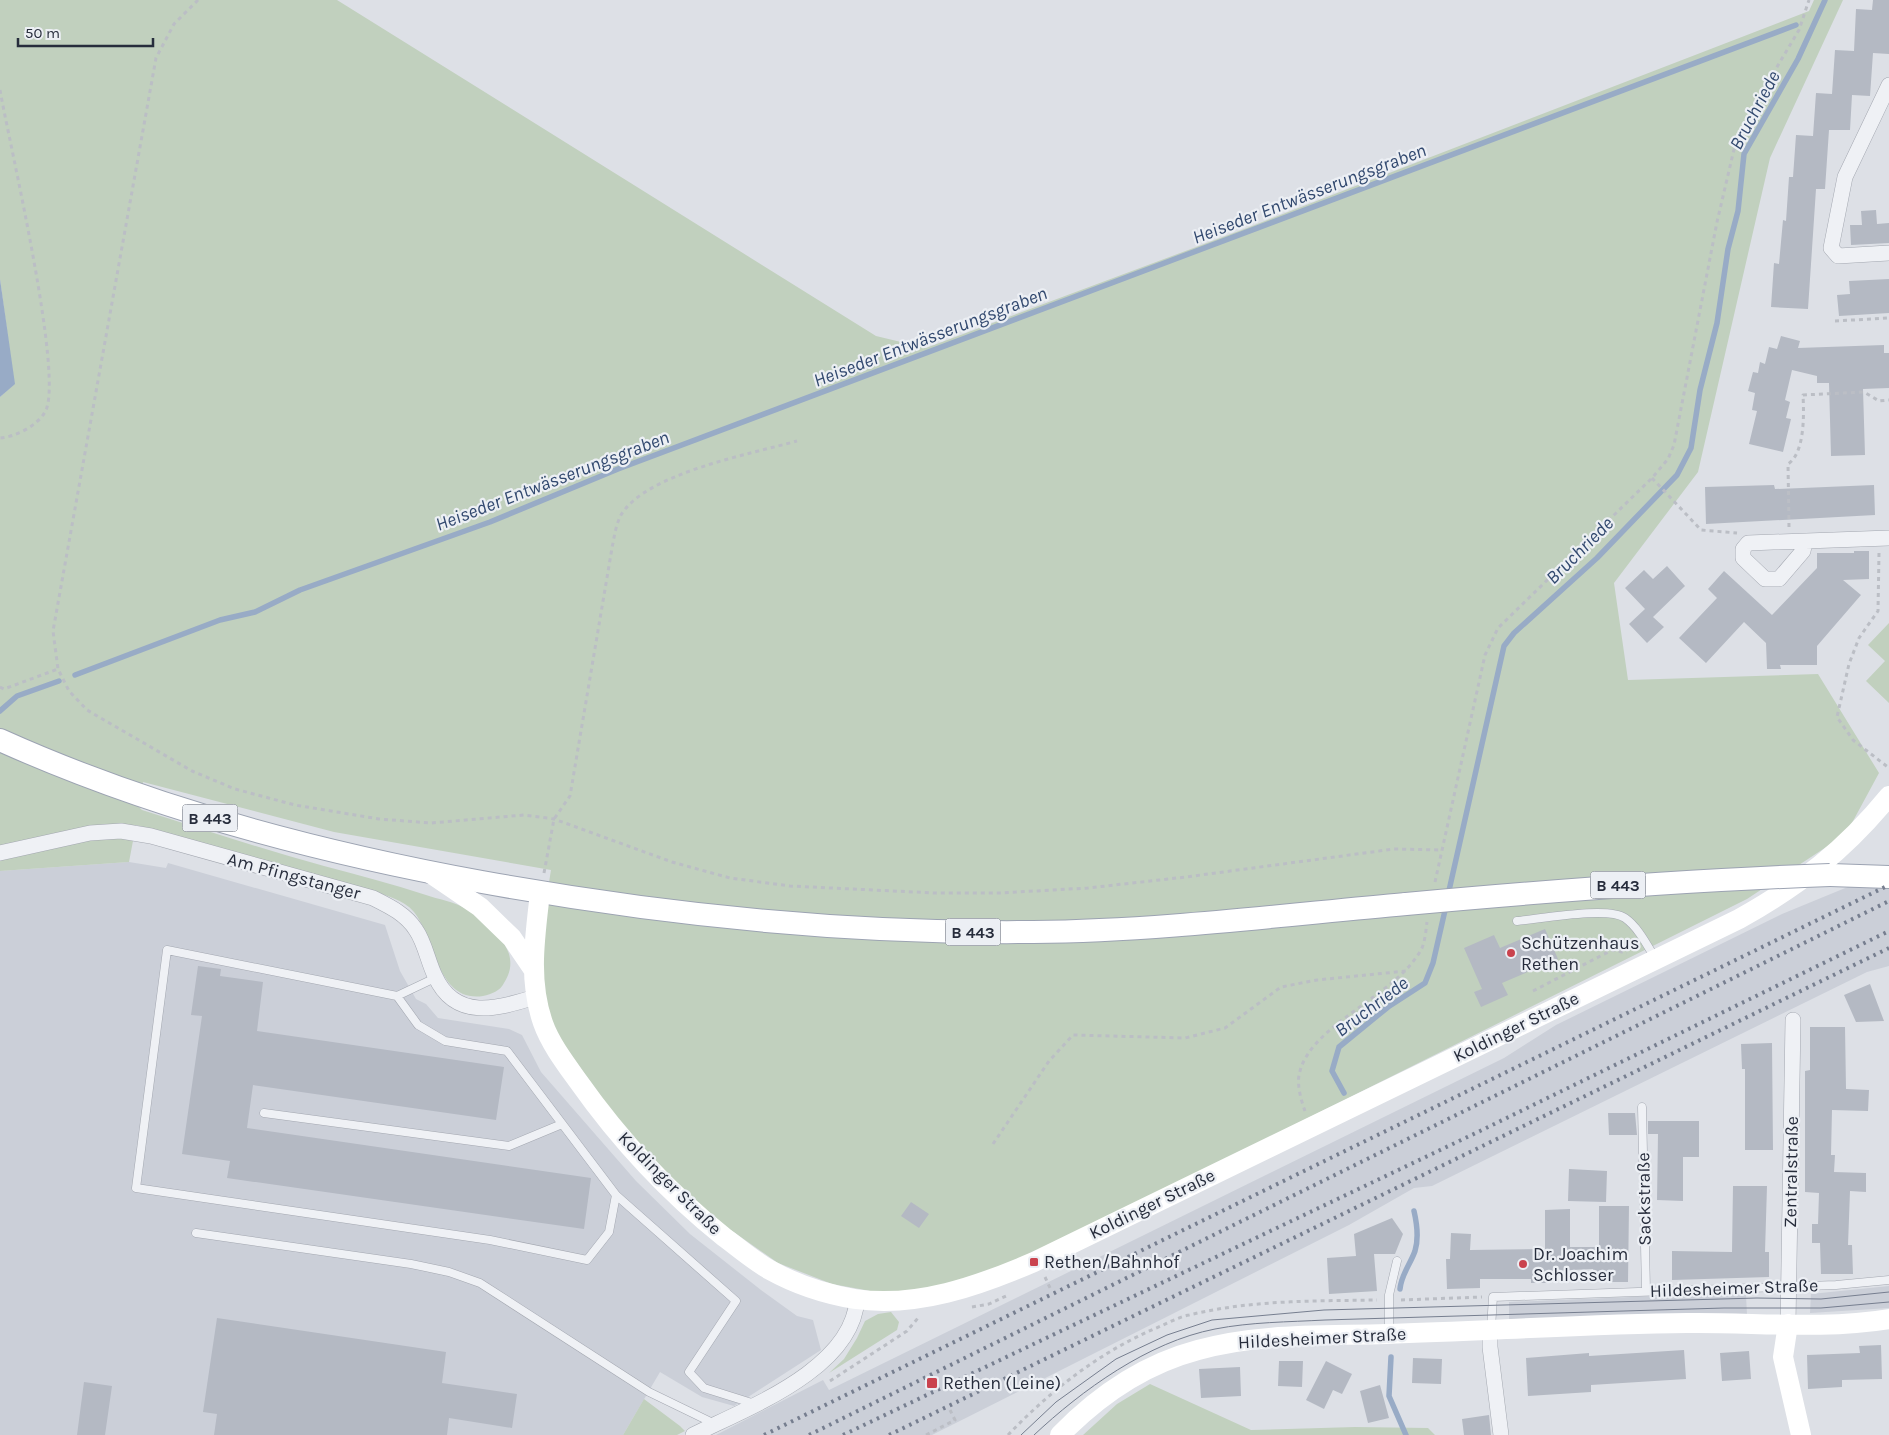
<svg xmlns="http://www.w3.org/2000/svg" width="1889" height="1435" viewBox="0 0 1889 1435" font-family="Karla,sans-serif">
<rect width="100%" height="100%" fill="#dde0e6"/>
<path fill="#cbcfd8" d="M129 862 166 868 168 863 385 925 400 971 416 999 426 1004 438 1018 509 1029 522 1035 541 1072 636 1181 690 1234 761 1290 797 1316 813 1320 821 1350 734 1406 702 1397 660 1372 623 1435H0V871Z
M1889 870V966L1867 972 1432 1186 1414 1188 1349 1225 932 1435H716L823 1380 829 1390 1504 1058 1556 1025 1782 914Z
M1889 1286V1308L1810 1313 1811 1294Z
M1725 1293 1746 1295 1747 1315 1509 1322V1302Z"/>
<path fill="#c1d0be" d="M0 0H337L876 336 926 348 1247 228 1809 11 1814 0H1843L1770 158 1698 472 1614 583 1628 680 1818 674 1879 773 1846 834 1747 899 1144 1200 970 1282 887 1294 832 1284 778 1263 705 1212 635 1144 549 1024 542 995 544 913 551 870 334 832 143 782 139 807 142 810C202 829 262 849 324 866 358 875 392 884 426 895 438 899 454 902 465 908 482 918 503 935 509 954 512 965 510 973 504 983 500 991 492 994 483 996 437 1003 435 938 414 912 403 899 386 896 371 890L136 825 129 862 0 871V397L14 384 0 279Z
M1889 623V703L1866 681 1885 661 1868 645Z
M891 1312 899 1322 897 1330 829 1373 844 1359 857 1338 865 1321 878 1314Z
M1150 1384 1251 1430 1355 1427 1428 1428 1435 1435H1083L1117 1404Z
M644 1399 680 1426 685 1431 677 1435H623Z"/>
<path fill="#98abc6" d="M0 279 15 384 0 397Z"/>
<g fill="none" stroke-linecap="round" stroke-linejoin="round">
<path stroke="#98abc6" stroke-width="5.5" d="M75 675 220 620 255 612 300 590 490 522 618 469 1796 25
M0 711 17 696 59 681
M1448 895 1504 646 1514 633 1597 558 1677 475 1691 448 1700 390 1717 323 1728 249 1738 211 1744 154 1798 59 1825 0
M1344 1093 1332 1071 1339 1047 1388 1007 1425 983 1433 963 1446 906
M1400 1289C1401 1275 1410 1265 1415 1251 1419 1238 1417 1224 1414 1211
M1391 1357 1389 1396 1406 1435"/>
</g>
<path fill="#b4b9c3" d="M1873 0H1889V54L1873 53 1870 96 1852 95 1850 130H1829L1825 189H1816L1808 309 1771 307 1774 263 1779 264 1783 220 1786 221 1789 177H1793L1796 135 1813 136 1816 93 1832 94 1835 50 1854 51 1856 9 1872 10Z
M1876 210 1877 224 1889 223V243L1851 245 1850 225H1862L1861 211Z
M1889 279V313L1839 316 1837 295 1850 294 1849 281Z
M1781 336 1800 341 1798 348 1884 345V353H1889V388L1863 389 1865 455 1831 456 1829 383H1817V376L1792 370 1785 400 1790 402 1786 418 1791 419 1783 452 1749 444 1757 411 1752 410 1755 393 1748 391 1753 372 1758 373 1760 362 1765 364 1769 347 1777 349Z
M1774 485 1775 489 1874 485 1875 515 1706 524 1705 487Z
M1854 551H1869V579L1843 580 1861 595 1817 646V665H1780L1781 669H1767L1766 643 1744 622 1706 663 1679 638 1717 598 1708 589 1724 571 1772 615 1817 568V553H1854Z
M1667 566 1685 586 1653 617 1664 627 1647 643 1629 624 1645 609 1625 588 1644 570 1653 579Z
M1545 929 1558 959 1502 983 1508 995 1481 1007 1474 992 1482 989 1464 948 1494 935 1500 948Z
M198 966 221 969 220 976 263 982 257 1031 504 1067 496 1120 253 1085 247 1128 591 1178 584 1229 227 1178 230 1161 182 1154 202 1016 191 1015Z
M1870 984 1884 1021 1856 1022 1844 995Z
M1810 1027H1845L1846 1089 1869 1090 1868 1111 1832 1110 1831 1155H1835L1834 1172 1866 1173V1192L1850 1191 1848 1245H1852L1853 1274H1821L1820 1243H1812V1224H1818L1819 1193 1805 1192V1071L1810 1070Z
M1772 1043 1773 1150H1745V1069H1742L1741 1044Z
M1608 1113H1635L1637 1135H1609Z
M1648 1121H1699V1157H1683V1201L1657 1200 1658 1134H1648Z
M1569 1169 1607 1171 1606 1202 1568 1201Z
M1733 1186H1767L1765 1252H1769V1277L1672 1280V1251L1732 1252Z
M911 1202 929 1214 919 1228 901 1216Z
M1599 1206H1629L1628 1282H1608V1274H1593V1269L1551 1271V1283H1531V1279H1480V1288L1447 1289 1446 1259H1450L1451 1233 1471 1234 1470 1250 1545 1249V1210L1570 1209V1247H1599Z
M1392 1218 1403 1234 1395 1254H1374L1377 1291 1329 1294 1327 1258 1356 1256 1354 1234Z
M217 1318 446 1352 442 1383 517 1394 512 1428 449 1418 447 1435H214L217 1414 203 1412Z
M1881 1345 1882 1379 1842 1380V1387L1808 1389 1807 1355 1860 1353 1859 1346Z
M1684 1350 1686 1379 1591 1385V1392L1528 1396 1526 1358 1589 1353V1356Z
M1749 1351 1751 1379 1722 1381 1720 1353Z
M1413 1358 1442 1359 1441 1384 1412 1383Z
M1279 1361H1303L1302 1387 1278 1386Z
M1326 1361 1352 1374 1342 1394 1333 1390 1324 1409 1306 1400Z
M1240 1367 1241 1396 1201 1398 1199 1369Z
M84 1382 112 1386 105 1435H77Z
M1380 1385 1389 1418 1368 1423 1360 1391Z
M1489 1415 1491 1435H1464L1462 1419Z"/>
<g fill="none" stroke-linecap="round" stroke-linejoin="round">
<defs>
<path id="lane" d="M1517 921C1540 919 1608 906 1625 918 1638 927 1647 945 1655 958
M397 996 418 1025 445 1041 507 1051 616 1195 609 1232 587 1260 490 1240 136 1188 167 950 397 996 435 978
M1642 1107 1646 1291
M264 1113 509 1146 562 1124
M616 1195 736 1301 689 1372 704 1388 755 1404
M196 1233 411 1264 449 1272 480 1283 649 1392 715 1424
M1491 1328 1493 1297 1836 1285 1889 1280
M1389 1332V1295L1397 1261"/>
<path id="street" d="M1889 85 1845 177 1831 248 1838 256 1889 253
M1805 542 1803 551 1779 579H1765L1743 558V549L1748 543 1889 538
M0 853 90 833 121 831 151 836 373 898C389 906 406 914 416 930 425 943 428 962 435 976 455 1021 498 1009 535 997
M1788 1324 1793 1020
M1490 1331V1347L1501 1435
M693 1435C747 1408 853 1369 857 1299"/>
<path id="primary" d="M0 740C153 809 317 852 482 882 664 915 848 934 1033 932 1157 931 1283 915 1406 904
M1830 875 1889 877"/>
</defs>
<use href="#lane" stroke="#a3a7b0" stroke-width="9"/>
<use href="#street" stroke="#a3a7b0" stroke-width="16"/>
<use href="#primary" stroke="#9ca3b2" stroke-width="24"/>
<path stroke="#bbbec5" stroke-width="3" stroke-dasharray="4 4" stroke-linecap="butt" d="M198 0 174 24 156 58 53 631 58 669 69 691 87 710 192 771 235 789 295 805 379 819 431 823 524 815 554 819 672 862 730 878 790 886 935 893H999L1088 888 1186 877 1394 849 1441 850
M0 90C9 142 65 379 45 412 37 426 15 437 0 438
M1835 321 1889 318
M1652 478 1701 530 1737 533
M1789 527 1788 464C1805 453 1804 414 1803 395L1864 392 1879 401 1889 400
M1879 553 1878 611 1859 638 1849 664 1837 717 1853 740 1889 768
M0 687 4 689 58 669
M544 873 554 819 570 796 612 548C614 538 616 524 621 515 646 473 751 454 797 441
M1435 882 1485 655 1498 628 1652 478 1668 459 1674 445 1717 222 1735 145 1765 87 1799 30 1809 0
M1533 991 1612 950 1627 953
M1305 1111C1301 1100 1296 1083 1300 1071 1313 1023 1398 995 1422 948 1425 941 1426 930 1427 922
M993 1144 1049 1061 1073 1035 1185 1038 1225 1028 1281 987 1317 980 1406 971
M1045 1277 1051 1290
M1401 1300 1482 1297
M972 1307 989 1304 1006 1296
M830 1381 907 1331 918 1318
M926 1435 955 1420 950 1410
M1008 1435C1051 1390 1102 1350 1161 1326 1170 1322 1179 1317 1189 1315 1251 1300 1314 1301 1377 1300"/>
<use href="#lane" stroke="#eff1f5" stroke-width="8"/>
<use href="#street" stroke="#eff1f5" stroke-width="15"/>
<path stroke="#fff" stroke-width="20" d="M430 873 480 907 512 938 533 969
M540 893C535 937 528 980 543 1023 550 1043 565 1063 578 1081 619 1139 669 1193 724 1237 739 1248 754 1261 770 1270 797 1285 825 1294 855 1299 917 1308 978 1286 1034 1262L1739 919C1800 885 1845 850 1889 796
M1788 1324 1783 1357 1801 1435
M1060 1435C1098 1396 1145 1364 1198 1350 1258 1333 1323 1336 1386 1334 1486 1331 1587 1324 1687 1323 1754 1322 1822 1330 1889 1319"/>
<use href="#primary" stroke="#fff" stroke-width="22"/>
<path stroke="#767e8f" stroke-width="1" d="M1021 1435 1056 1402 1116 1359 1167 1335 1212 1320 1324 1310 1757 1298 1821 1299 1889 1292
M1034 1435C1082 1390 1148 1342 1215 1329 1251 1322 1288 1322 1325 1320L1724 1308H1821L1889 1302"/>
<path stroke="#767e8f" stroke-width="4" stroke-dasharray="2.5 5" stroke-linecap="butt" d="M764 1435 1889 885
M809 1435 1889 901
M843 1435 1480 1131 1889 931
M889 1435 1889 948"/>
<defs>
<path id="primary-bridge" d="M1406 904C1548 891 1688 880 1830 875"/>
</defs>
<use href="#primary-bridge" stroke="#9ca3b2" stroke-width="24" stroke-linecap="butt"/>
<use href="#primary-bridge" stroke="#fff" stroke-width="22"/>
</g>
<g fill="#ca434e" stroke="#eceff4" stroke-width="2">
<circle cx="1511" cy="953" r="5"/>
<rect x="1029" y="1257" width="10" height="10" rx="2.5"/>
<circle cx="1523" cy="1264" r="5"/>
<rect x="926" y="1377" width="12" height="12" rx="2.5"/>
</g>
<g text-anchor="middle" stroke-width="4.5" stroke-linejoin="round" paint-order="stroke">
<g fill="#eceff4" stroke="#626773" stroke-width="1">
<rect x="182.5" y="804.5" width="55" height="27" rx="4"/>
<rect x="1590.5" y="871.5" width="55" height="27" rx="4"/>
<rect x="945.5" y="918.5" width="55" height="27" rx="4"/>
</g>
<g font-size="16" font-weight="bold" fill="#272d3c">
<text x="210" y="824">B 443</text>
<text x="1618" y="891">B 443</text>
<text x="973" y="938">B 443</text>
</g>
<g font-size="18" fill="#272d3c" stroke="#eceff4">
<text transform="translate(294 876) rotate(15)" y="6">Am Pfingstanger</text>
<text transform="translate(1516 1027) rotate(-26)" y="6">Koldinger Straße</text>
<text transform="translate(1791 1172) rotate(-89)" y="6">Zentralstraße</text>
<text transform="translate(670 1183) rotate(45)" y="6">Koldinger Straße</text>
<text transform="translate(1644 1199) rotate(-91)" y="6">Sackstraße</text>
<text transform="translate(1152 1204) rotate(-26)" y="6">Koldinger Straße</text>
<text transform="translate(1734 1288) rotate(-2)" y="6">Hildesheimer Straße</text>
<text transform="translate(1322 1338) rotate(-3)" y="6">Hildesheimer Straße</text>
</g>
<g font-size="18" fill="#272d3c" stroke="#eceff4" text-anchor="start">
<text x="1521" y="949">Schützenhaus<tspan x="1521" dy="21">Rethen</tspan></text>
<text x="1533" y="1260">Dr. Joachim<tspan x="1533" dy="21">Schlosser</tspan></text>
<text x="1044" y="1268">Rethen/Bahnhof</text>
<text x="943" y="1389">Rethen (Leine)</text>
</g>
<g font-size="19" font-style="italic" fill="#32496f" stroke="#eceff4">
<text transform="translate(1754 110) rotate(-62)" y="7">Bruchriede</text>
<text transform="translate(1309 193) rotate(-21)" y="7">Heiseder Entwässerungsgraben</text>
<text transform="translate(930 336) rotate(-21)" y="7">Heiseder Entwässerungsgraben</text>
<text transform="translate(552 480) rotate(-21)" y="7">Heiseder Entwässerungsgraben</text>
<text transform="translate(1579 550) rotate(-45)" y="7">Bruchriede</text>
<text transform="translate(1371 1006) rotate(-37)" y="7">Bruchriede</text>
</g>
</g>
<path d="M18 38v8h135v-8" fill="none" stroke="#272d3c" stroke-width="2.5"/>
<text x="25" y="38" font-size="15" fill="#272d3c" stroke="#eceff4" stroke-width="4" paint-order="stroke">50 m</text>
</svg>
